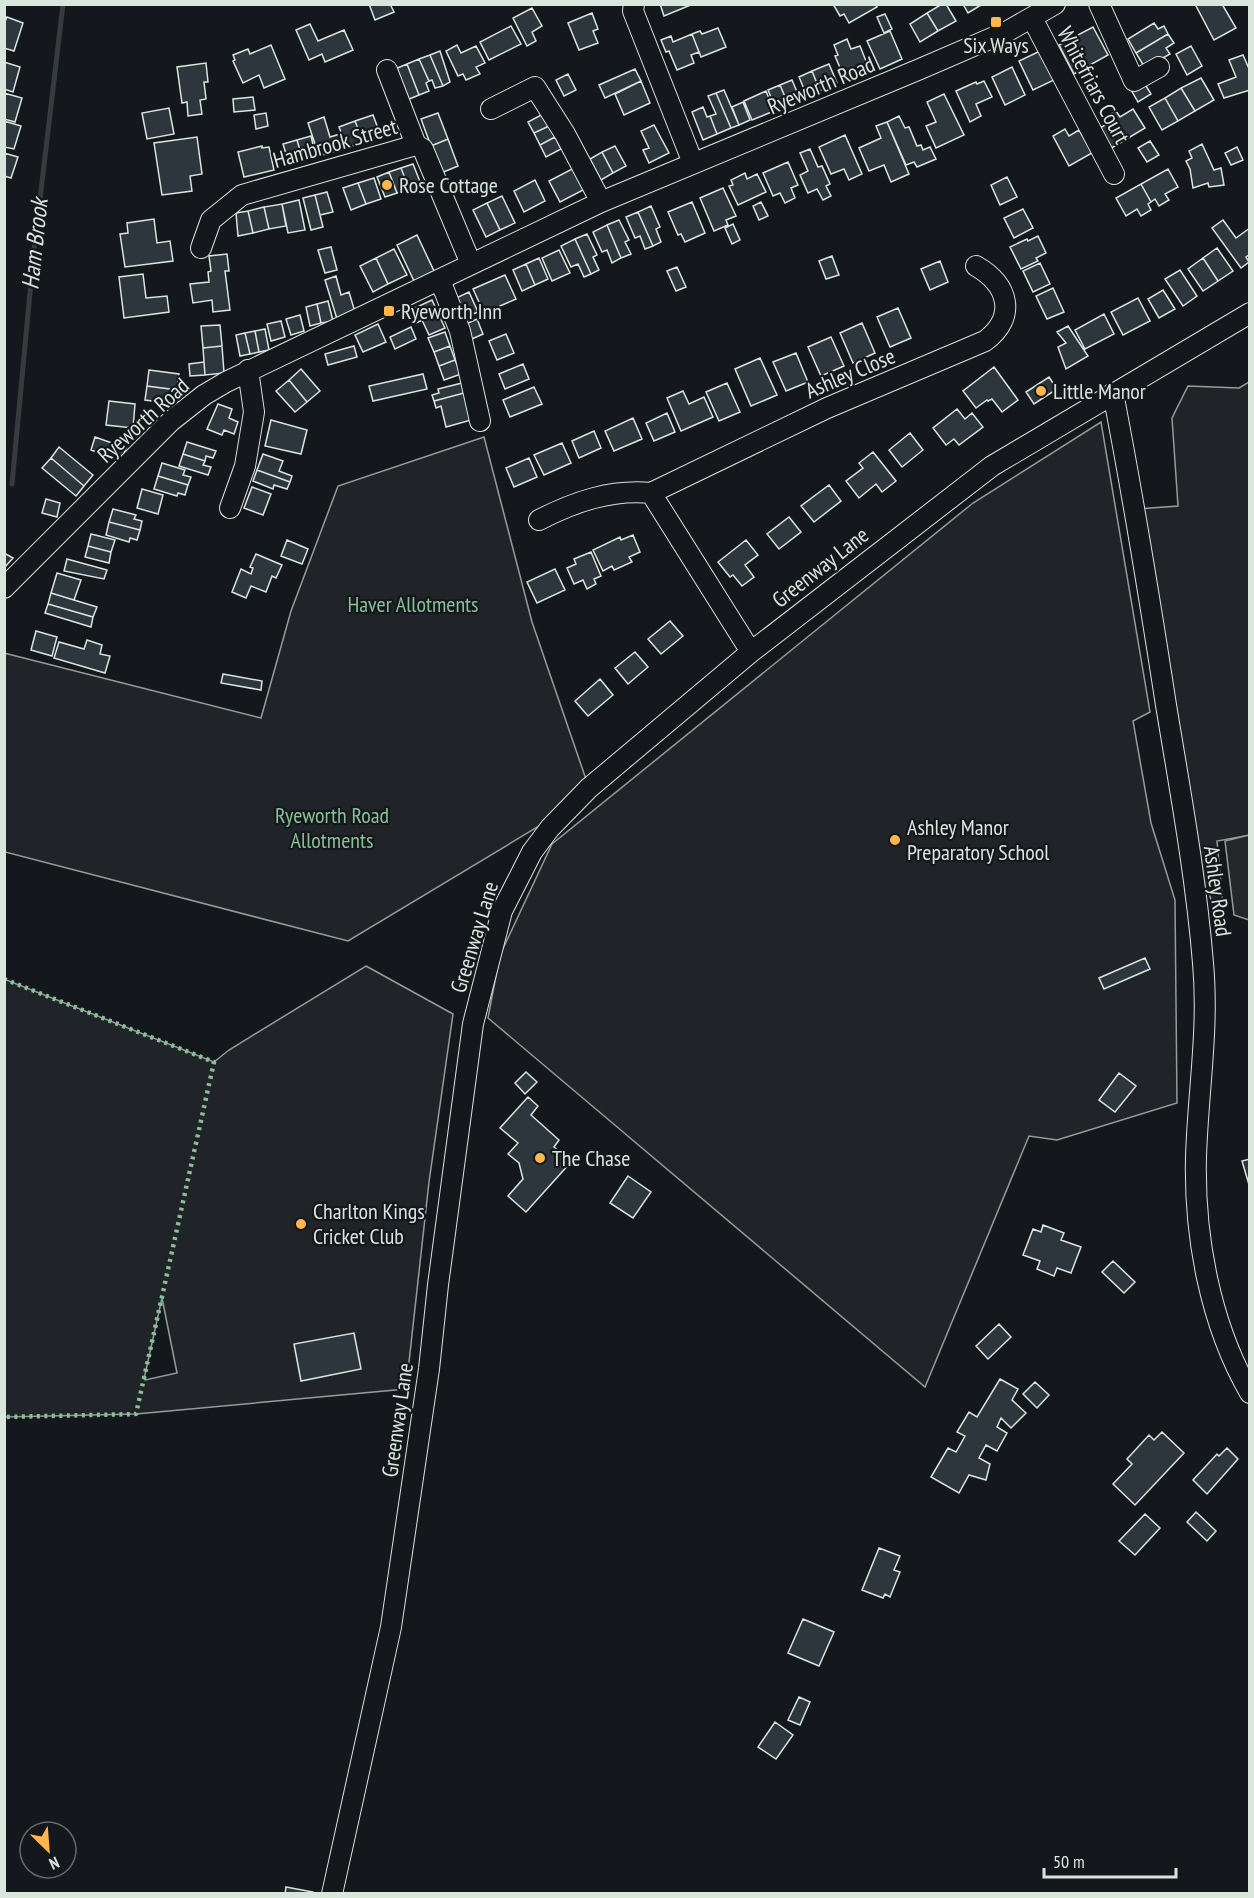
<svg xmlns="http://www.w3.org/2000/svg" width="1254" height="1898" viewBox="0 0 1254 1898" font-family="'PT Sans Narrow',sans-serif">
<rect width="100%" height="100%" fill="#14181c"/>
<path fill="#202428" stroke="#939e99" stroke-width="1.5" fill-rule="evenodd" d="M1249 382 1250 835 1217 841 1224 917 1216 916 1208 890 1198 891 1137 509 1178 506 1172 418 1188 386 1239 388Z
M1101 422 1150 712 1133 721 1151 823 1175 900 1177 1103 1057 1140 1029 1136 925 1387 488 1018 500 955 552 844 973 503Z
M484 437 532 622 589 788 569 808 348 941 5 852 4 653 261 718 291 611 338 486Z
M366 966 453 1014 429 1182 406 1389 136 1414 5 1417 4 979 214 1062 229 1050ZM162 1298 177 1373 145 1380 144 1379Z"/>
<path fill="#24282b" stroke="#939e99" stroke-width="1.5" d="M1249 835H1250L1249 920 1234 915 1225 841Z"/>
<g fill="none" stroke-linecap="round" stroke-linejoin="round">
<path stroke="#363b3e" stroke-width="5" d="M12 484 34 250 63 4"/>
</g>
<path fill="#2c363c" stroke="#d8e6dc" stroke-width="1.5" d="M369 4H390L394 12 375 20Z
M660 4H693L664 16Z
M833 4H875L877 7 849 23 844 14 840 16Z
M942 4H946L956 21 938 31 927 13Z
M963 4H981V5L968 13Z
M1195 4H1222L1236 28 1214 40Z
M532 8 542 26 532 32 536 41 527 46 513 18Z
M592 13 598 29 593 31 598 43 579 50 568 23Z
M927 13 938 31 920 42 910 24Z
M885 14 892 29 884 33 877 17Z
M7 17 23 23 14 51 4 48V24Z
M1154 23 1158 29 1164 26 1168 34 1136 53 1128 39Z
M310 24 318 41 344 30 353 50 325 62 322 54 309 60 296 30Z
M511 26 521 44 489 60 480 42Z
M1093 27 1108 55 1074 74 1059 45Z
M718 28 726 47 701 57 692 34 700 31 702 34Z
M890 31 902 59 880 69 867 41Z
M692 34 699 52 691 55 694 63 677 70 669 51 666 52 661 40 671 36 673 42Z
M1168 34 1174 43 1166 48 1170 54 1145 68 1136 53Z
M847 39 851 49 860 46 868 66 844 77 835 56 838 55 834 45Z
M271 45 285 79 264 88 259 75 243 83 233 61 235 60 233 55 248 49 250 54Z
M457 45 461 53 476 46 485 63 476 67 480 74 466 80 463 74 458 76 446 51Z
M1191 46 1202 66 1187 75 1176 54Z
M440 51 450 82 443 86 430 55Z
M1040 51 1054 80 1033 90 1019 61Z
M430 55 443 86 435 88 432 80 429 81 419 59Z
M1243 55 1250 71V90L1224 98 1218 84 1236 77 1229 60Z
M419 59 429 81 426 83 429 91 419 95 407 64Z
M4 62 20 67 13 92 4 89Z
M206 63 208 82H204L206 99 200 100 202 114 188 116 187 102 182 103 177 67Z
M407 64 419 95 407 100 395 69Z
M829 64 837 83 820 91 812 71Z
M1012 67 1025 95 1005 105 992 77Z
M635 69 641 81 605 98 599 85Z
M812 71 820 91 807 96 799 77Z
M568 74 576 90 564 96 556 80Z
M1201 78 1214 100 1195 111 1181 88Z
M792 80 800 99 788 104 780 85Z
M641 81 650 103 624 115 615 94Z
M984 81 992 97 976 104 981 116 970 122 956 91 976 82 977 84Z
M1143 81 1151 94 1138 102 1130 88Z
M780 85 788 104 776 109 768 90Z
M1181 88 1195 111 1178 121 1165 98Z
M724 90 739 125 731 128 716 93Z
M766 91 774 111 752 120 744 101Z
M4 93 22 98 15 122 4 119Z
M716 93 731 128 717 134 710 116 716 114 708 96Z
M944 94 964 135 936 148 926 126 936 122 927 102Z
M253 97 255 110 234 112 233 99Z
M1165 98 1178 121 1162 130 1149 107Z
M743 102 750 120 739 125 732 107Z
M703 107 707 117 710 116 717 134 703 140 692 112Z
M169 108 174 134 147 139 142 113Z
M1133 109 1145 128 1110 149 1098 129 1107 124 1103 118 1116 111 1120 117Z
M266 113 268 126 256 129 254 115Z
M438 113 448 139 431 146 421 119Z
M543 114 549 126 534 133 528 122Z
M373 115 379 131 375 132 377 137 363 142 355 121Z
M899 116 905 128 909 127 917 146 921 145 923 150 930 147 936 159 917 167 914 162 906 165 887 122Z
M324 117 330 137 340 134 345 148 319 156 308 123Z
M4 121 21 126 14 149 4 147Z
M355 121 363 142 347 148 339 127Z
M887 122 909 174 891 182 884 165 869 171 859 148 881 138 876 126Z
M654 125 669 153 649 163 643 150 649 148 641 131Z
M549 126 555 137 540 145 534 133Z
M1065 129 1069 136 1079 130 1092 153 1069 166 1053 136Z
M845 135 862 174 849 180 844 169 831 174 819 147Z
M311 136 316 157 303 161 297 140Z
M197 137 202 174 190 176 192 191 162 195 154 143Z
M555 137 561 149 546 157 540 145Z
M448 139 458 166 441 173 431 146Z
M297 140 303 161 289 164 283 144Z
M1150 141 1159 155 1147 162 1138 148Z
M1202 144 1214 170 1221 168 1224 185 1209 187 1208 183 1193 188 1190 169 1186 161 1192 158 1189 151Z
M262 146V148L269 147 274 170 244 177 238 152Z
M615 146 626 166 613 173 602 152Z
M1237 147 1243 160 1231 165 1225 153Z
M810 149 818 167 822 166 830 184 826 186 831 196 823 200 817 189 808 193 800 175 808 171 800 153Z
M602 152 613 173 601 180 590 159Z
M4 153 18 157 11 178 4 176Z
M788 162 798 185 791 188 795 198 785 203 780 193 773 196 763 173Z
M413 164 421 184 409 189 401 168Z
M576 167 587 188 560 202 549 181Z
M401 168 409 189 397 193 389 172Z
M1168 169 1178 187 1165 194 1169 200 1159 206 1155 199 1151 202 1141 184Z
M389 172 397 193 385 197 377 177Z
M745 173 747 179 757 174 766 192 738 205 729 186 733 185 731 180Z
M1007 177 1017 197 1000 205 991 185Z
M374 178 381 199 366 204 358 183Z
M535 180 545 201 524 212 514 191Z
M358 183 366 204 351 210 343 188Z
M1141 184 1151 202 1148 204 1151 210 1141 216 1137 209 1126 216 1116 198Z
M723 188 736 216 726 220 728 225 714 231 700 198Z
M327 192 333 212 320 215 315 195Z
M315 195 323 227 311 230 303 198Z
M502 196 515 223 500 230 487 203Z
M299 200 305 230 288 233 282 204Z
M692 202 705 233 685 242 681 234 678 235 668 212Z
M761 202 768 216 759 220 753 206Z
M487 203 500 230 486 237 473 210Z
M282 204 286 226 269 229 264 207Z
M651 206 660 227 656 229 661 242 653 246 638 212Z
M264 207 269 229 253 233 248 211Z
M1023 209 1033 228 1014 238 1004 218Z
M248 211 253 233 238 236 236 213Z
M638 212 653 246 645 249 640 236 635 238 626 217Z
M154 219 157 243 170 241 173 261 125 267 120 234 128 233 127 223Z
M619 220 629 240 625 242 631 254 621 258 607 225Z
M1223 220 1236 238 1250 228V254L1246 257 1249 262 1241 268 1212 228Z
M733 224 740 240 732 244 725 228Z
M607 225 621 258 612 263 607 250 602 252 593 232Z
M587 234 597 255 593 257 599 270 591 274 575 239Z
M417 235 434 271 414 281 397 245Z
M1038 236 1046 253 1036 258 1038 261 1021 269 1010 247 1027 239 1028 241Z
M575 239 591 274 584 277 578 264 571 267 561 246Z
M331 247 337 270 325 273 318 250Z
M1217 248 1233 271 1218 281 1203 258Z
M394 249 407 275 388 284 376 258Z
M559 250 570 273 552 281 542 258Z
M227 254 229 271H225L230 310 213 312 212 300 193 303 190 284 209 282 208 272 211 271 209 256Z
M832 256 839 275 826 279 819 261Z
M376 258 388 284 373 292 360 266Z
M539 258 548 279 535 285 526 264Z
M1203 258 1218 281 1203 291 1188 269Z
M940 261 948 282 930 290 921 269Z
M1040 263 1050 284 1033 292 1023 271Z
M526 264 535 285 522 291 513 270Z
M677 267 686 287 676 291 667 271Z
M1180 270 1197 296 1183 306 1165 279Z
M143 274 146 298 167 296 169 312 124 318 119 277Z
M505 275 516 299 484 313 473 289Z
M336 276 341 295 349 292 355 312 337 319 325 280Z
M1053 288 1064 312 1047 319 1036 296Z
M1163 290 1175 309 1159 318 1148 299Z
M469 292 478 312 465 317 456 298Z
M1138 298 1150 321 1123 335 1111 312Z
M432 300 438 313 414 324 408 311Z
M328 301 333 321 321 323 317 304Z
M317 304 321 323 310 326 306 307Z
M898 308 911 338 890 347 877 317Z
M438 313 445 328 429 335 422 320Z
M1104 314 1114 334 1085 349 1075 330Z
M300 315 304 331 291 335 286 319Z
M477 319 483 334 472 339 466 324Z
M281 321 285 337 271 341 267 324Z
M862 323 875 353 853 363 840 333Z
M378 324 386 342 363 352 355 335Z
M220 325 222 346 203 348 201 326Z
M1068 326 1088 356 1066 369 1058 347 1066 343 1057 332Z
M411 327 416 339 395 349 390 337Z
M265 329 269 350 259 352 255 331Z
M255 331 259 352 250 354 245 333Z
M445 332 450 346 434 352 428 338Z
M245 333 250 354 240 356 236 335Z
M506 334 514 353 497 360 489 341Z
M831 337 844 366 821 376 808 347Z
M222 346 224 373 205 375 203 348Z
M354 346 357 357 328 365 325 354Z
M450 346 455 360 439 366 434 352Z
M796 353 808 382 786 391 773 362Z
M760 358 777 395 751 406 735 369Z
M455 360 461 374 444 380 439 366Z
M204 362 205 375 190 376 189 364Z
M523 364 529 379 505 389 499 374Z
M994 367 1018 400 1002 412 992 399 988 401 987 400 976 408 963 391Z
M301 369 320 391 307 402 289 380Z
M149 370 179 374 177 390 147 386Z
M423 374 427 389 373 401 369 386Z
M1049 377 1057 389 1034 404 1026 392Z
M289 380 307 402 295 412 276 391Z
M462 383 464 393 434 401 432 395 439 393 438 389Z
M727 383 740 412 719 421 706 392Z
M147 386 177 390 175 404 145 400Z
M534 387 542 404 510 417 503 400Z
M683 391 689 404 704 397 713 417 681 431 667 398Z
M464 393 471 420 446 427 441 406 436 408 434 401Z
M109 401 135 404 133 428 106 425Z
M218 404 232 409 229 418 238 422 234 434 224 430 222 435 207 429Z
M957 409 965 419 972 413 983 427 959 445 954 439 946 445 933 428Z
M667 413 675 432 654 441 646 423Z
M633 418 642 439 614 451 605 431Z
M271 420 307 430 301 454 265 446Z
M594 431 601 448 579 458 572 441Z
M910 433 923 450 902 467 889 450Z
M95 437 126 448 121 461 91 450Z
M187 442 216 451 213 458 206 456 205 461 183 454Z
M562 443 571 463 544 475 534 455Z
M59 447 93 475 84 486 51 458Z
M873 452 896 481 882 492 876 484 859 498 846 481 863 468 859 463Z
M183 454 205 461 203 465 211 467 208 475 179 466Z
M263 454 283 461 279 471 292 476 290 482 257 470Z
M51 458 84 486 76 496 42 468Z
M529 458 537 477 514 487 506 468Z
M162 463 185 470 183 475 191 477 188 485 158 476Z
M257 470 290 482 287 489 274 485 273 489 253 481Z
M158 476 188 485 185 495 178 493 177 496 154 489Z
M829 485 841 501 814 522 801 506Z
M252 487 271 494 263 515 244 508Z
M142 489 163 495 158 514 137 508Z
M46 499 60 503 57 517 42 513Z
M113 509 136 515 134 519 142 521 140 530 109 522Z
M789 517 801 532 779 549 767 534Z
M109 522 140 530 137 540 130 538 129 542 106 535Z
M91 534 115 540 111 552 88 546Z
M633 535 640 552 629 557 632 562 614 570 612 566 603 571 593 550 620 537 621 540Z
M287 540 308 549 302 564 281 556Z
M746 540 758 555 745 565 754 577 742 586 733 575 730 577 718 562Z
M88 546 111 552 109 563 85 557Z
M591 552 601 576 594 579 596 584 587 589 583 580 574 584 567 568 576 564 574 559Z
M4 553 13 558 4 568Z
M256 554 282 565 276 578 272 576 266 592 251 586 246 598 232 592 241 569 251 574 253 568 250 567Z
M67 559 107 570 104 579 64 571Z
M555 569 565 590 537 603 527 582Z
M57 573 81 580 74 600 51 593Z
M51 593 97 607 93 617 48 604Z
M48 604 93 617 91 627 45 613Z
M670 621 683 636 661 654 648 639Z
M36 631 57 637 52 656 31 650Z
M87 640 102 645 100 654 110 656 105 673 54 658 59 642 84 649Z
M635 652 648 667 628 684 615 668Z
M223 674 262 681 261 690 221 683Z
M600 679 613 695 588 716 575 701Z
M1145 958 1150 969 1104 989 1099 978Z
M526 1072 537 1082 525 1094 515 1083Z
M1119 1073 1136 1086 1115 1112 1099 1100Z
M528 1097 538 1106 531 1115 559 1140 554 1147 571 1162 526 1212 508 1196 523 1179 519 1163 508 1154 518 1143 500 1128Z
M1250 1159V1188L1242 1161Z
M628 1176 651 1192 633 1218 610 1203Z
M1043 1225 1064 1233 1061 1240 1081 1247 1071 1273 1057 1268 1054 1276 1037 1269 1040 1261 1023 1255 1033 1229 1041 1232Z
M1113 1261 1135 1282 1124 1293 1102 1272Z
M999 1324 1011 1337 988 1359 976 1346Z
M354 1333 361 1369 301 1381 294 1344Z
M1000 1379 1018 1389 1012 1400 1026 1413 1011 1428 1001 1418 997 1427 1007 1433 997 1451 986 1445 979 1458 990 1464 986 1480 969 1475 959 1493 931 1477 948 1448 956 1452 965 1436 957 1432 969 1412 977 1417Z
M1035 1382 1049 1395 1037 1408 1023 1394Z
M1162 1432 1184 1453 1135 1505 1113 1484 1132 1464 1127 1459 1149 1435 1154 1440Z
M1227 1448 1238 1459 1207 1494 1193 1480 1217 1454 1219 1456Z
M1196 1512 1216 1531 1207 1541 1187 1522Z
M1145 1514 1160 1528 1135 1555 1119 1541Z
M879 1548 900 1556 894 1570 900 1572 890 1597 885 1594 883 1598 862 1590Z
M803 1619 834 1632 819 1666 788 1653Z
M799 1697 810 1702 800 1725 788 1720Z
M775 1722 793 1735 776 1759 758 1747Z
M286 1887 313 1892 312 1894H285Z"/>
<g fill="none" stroke-linecap="round" stroke-linejoin="round">
<defs>
<path id="minor" d="M634 4 633 11 693 163
M1099 4 1134 81 1159 67
M1032 18 1114 174
M387 70 416 145
M491 109 535 87 565 134 601 202
M201 248 211 220 242 195 416 145 423 149 471 264
M440 280 460 331 480 421
M1113 393C1133 496 1150 601 1166 705 1180 790 1196 877 1203 963 1209 1029 1198 1091 1196 1157 1194 1236 1210 1324 1250 1393
M651 493 751 652
M230 508 245 466 254 412 248 370
M539 520C574 502 611 489 651 493L827 408 985 341C1017 317 1009 285 976 266
M4 588 171 421 204 395 226 382 601 202 920 69 1008 31 1055 4
M332 1894 391 1627 429 1369 438 1285 473 1024 502 911 532 852 550 828 589 788 751 652 992 466 1250 313"/>
</defs>
<use href="#minor" stroke="#d8e6dc" stroke-width="22"/>
<use href="#minor" stroke="#14181c" stroke-width="20"/>
<path stroke="#8ac095" stroke-width="4.5" stroke-dasharray="3 4.5" stroke-linecap="butt" d="M4 979 214 1062 136 1414 4 1417"/>
</g>
<g fill="#ffb74d" stroke="#14181c" stroke-width="2">
<rect x="990" y="16" width="12" height="12" rx="3"/>
<circle cx="387" cy="185" r="6"/>
<rect x="383" y="305" width="12" height="12" rx="3"/>
<circle cx="1041" cy="391" r="6"/>
<circle cx="895" cy="840" r="6"/>
<circle cx="540" cy="1158" r="6"/>
<circle cx="301" cy="1224" r="6"/>
</g>
<g text-anchor="middle" stroke-width="4.5" stroke-linejoin="round" paint-order="stroke">
<g font-size="22" fill="#d8e6dc" stroke="#14181c" text-anchor="start">
<text x="996" y="53" text-anchor="middle">Six Ways</text>
<text x="399" y="193">Rose Cottage</text>
<text x="401" y="319">Ryeworth Inn</text>
<text x="1053" y="399">Little Manor</text>
<text x="907" y="835">Ashley Manor<tspan x="907" dy="25">Preparatory School</tspan></text>
<text x="552" y="1166">The Chase</text>
<text x="313" y="1219">Charlton Kings<tspan x="313" dy="25">Cricket Club</tspan></text>
</g>
<g font-size="22" fill="#d8e6dc" stroke="#14181c">
<text transform="translate(821 85) rotate(-23)" y="8">Ryeworth Road</text>
<text transform="translate(1094 85) rotate(62)" y="8">Whitefriars Court</text>
<text transform="translate(335 143) rotate(-16)" y="8">Hambrook Street</text>
<text transform="translate(850 373) rotate(-23)" y="8">Ashley Close</text>
<text transform="translate(143 420) rotate(-42)" y="8">Ryeworth Road</text>
<text transform="translate(820 567) rotate(-38)" y="8">Greenway Lane</text>
<text transform="translate(1218 891) rotate(82)" y="8">Ashley Road</text>
<text transform="translate(474 937) rotate(-73)" y="8">Greenway Lane</text>
<text transform="translate(397 1420) rotate(-82)" y="8">Greenway Lane</text>
</g>
<g font-size="22" fill="#8ac095" stroke="#14181c">
<text x="413" y="612">Haver Allotments</text>
<text x="332" y="823">Ryeworth Road<tspan x="332" dy="25">Allotments</tspan></text>
</g>
<g font-size="24" font-style="italic" fill="#d8e6dc" stroke="#14181c">
<text transform="translate(35 244) rotate(-84)" y="8">Ham Brook</text>
</g>
</g>
<rect width="1254" height="1898" fill="none" stroke="#d8e6dc" stroke-width="12"/>
<g transform="translate(48 1850) rotate(155)"><circle r="28" fill="#14181c" stroke="#626a69" stroke-width="1.5"/>
<path d="M0-4.5L10 22L0 15L-10 22Z" fill="#ffb74d"/>
<text y="-9" font-size="16" font-weight="bold" text-anchor="middle" fill="#d8e6dc">N</text>
</g>
<path d="M1044 1868v9h132v-9" fill="none" stroke="#d8e6dc" stroke-width="3"/>
<text x="1053" y="1868" font-size="18" fill="#d8e6dc" stroke="#14181c" stroke-width="4.5" paint-order="stroke">50 m</text>
</svg>
